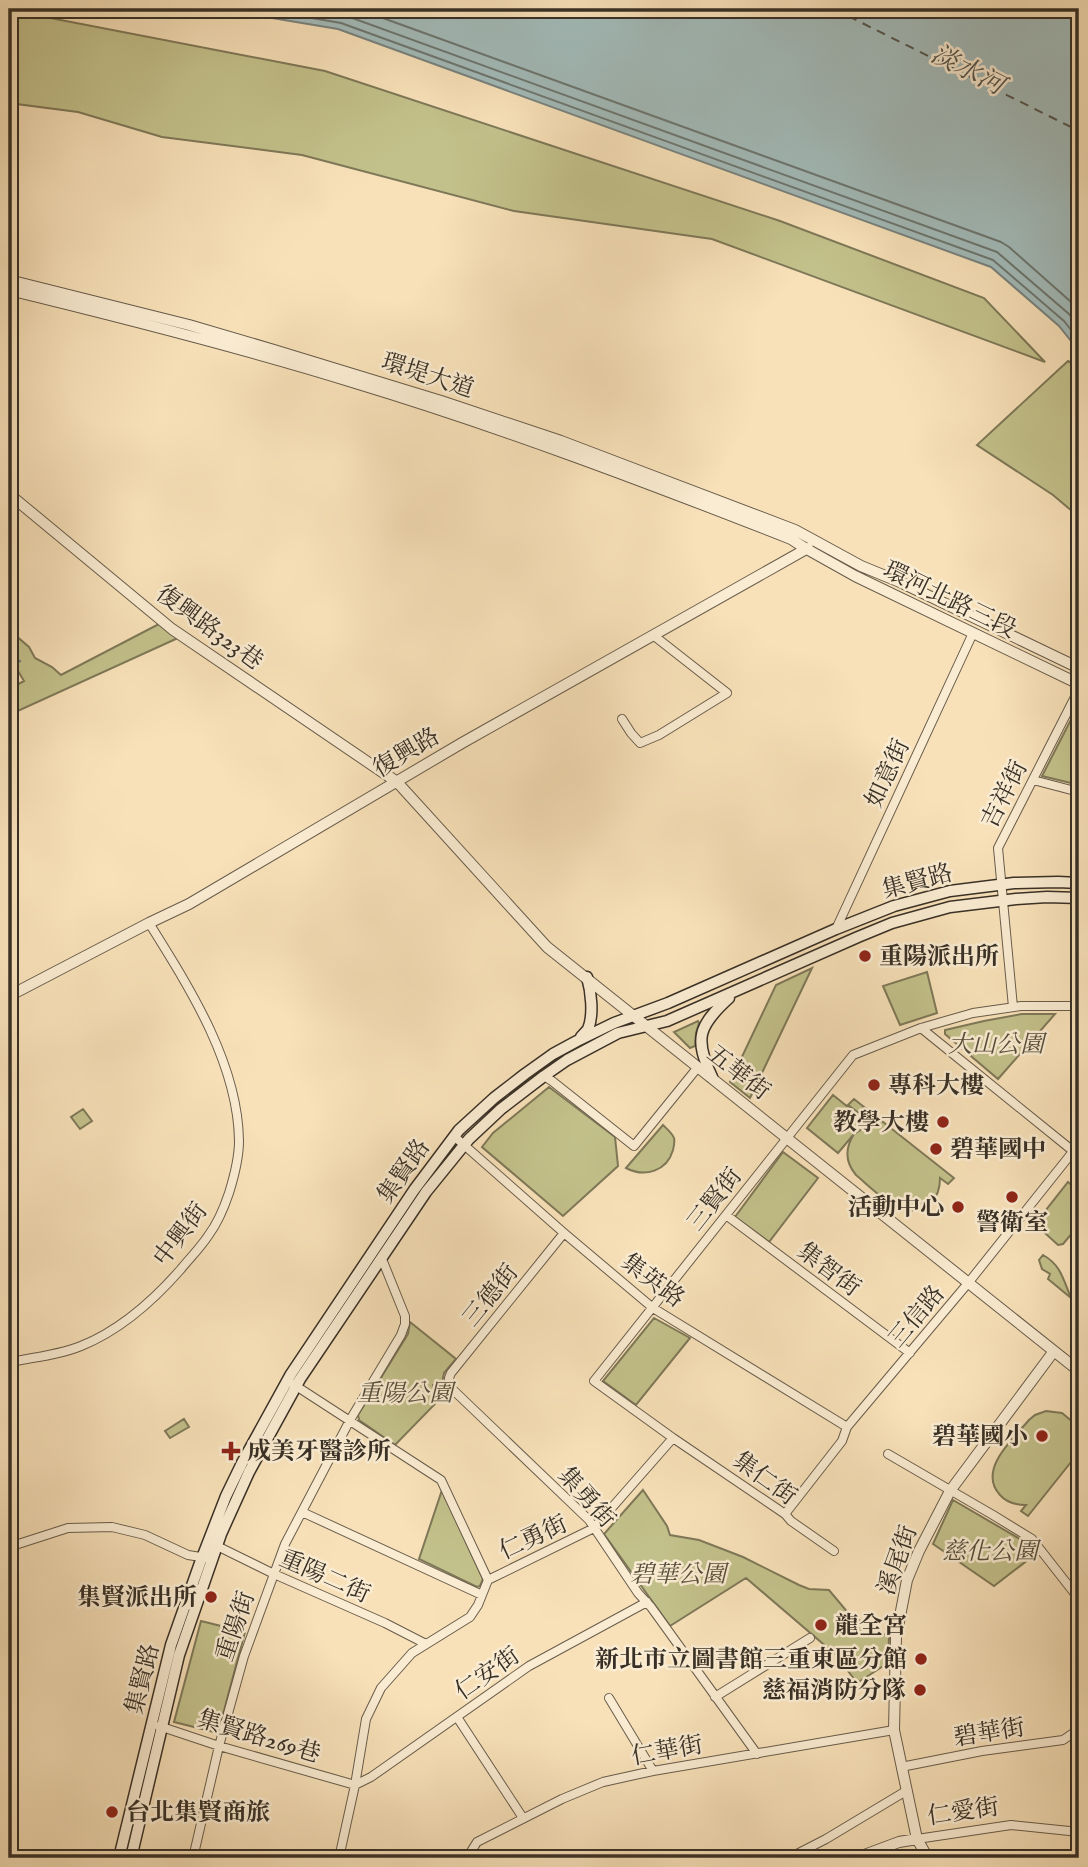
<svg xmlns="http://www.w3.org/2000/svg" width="1088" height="1867" viewBox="0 0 1088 1867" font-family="'IM FELL English','Noto Serif TC',serif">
<rect width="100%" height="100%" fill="#f8e1b9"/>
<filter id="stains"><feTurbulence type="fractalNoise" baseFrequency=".00286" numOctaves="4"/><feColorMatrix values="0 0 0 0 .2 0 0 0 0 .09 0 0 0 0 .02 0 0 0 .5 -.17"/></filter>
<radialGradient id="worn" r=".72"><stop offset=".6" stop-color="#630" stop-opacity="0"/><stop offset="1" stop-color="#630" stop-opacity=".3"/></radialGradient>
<path fill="#c3c18b" stroke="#7e7858" stroke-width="2" d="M9 10 325 71 780 221 984 298 1045 362 712 239 514 211 302 155 162 137 78 112 9 103Z
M1068 361 1079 367V517L1053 495 977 445Z
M159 624 178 638 9 715V689L24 681 18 671 9 675V638L15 635 29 647 35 658 52 667 61 675Z
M1079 704V785L1042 776Z
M812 968 750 1098 730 1082 776 985Z
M927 972 937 1013 900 1025 883 986Z
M1022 1014H1055L998 1079 945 1034V1030L984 1021Z
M698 1021 699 1023 696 1033 695 1046 690 1048 674 1032Z
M549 1087 615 1137 618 1166 563 1216 482 1147 493 1133Z
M833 1095 864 1120 854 1134 872 1123 848 1105 854 1099 954 1178 948 1184 940 1178C940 1188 938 1196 931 1203 906 1226 874 1190 856 1175 845 1162 845 1148 854 1134L838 1153 807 1128Z
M83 1109 92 1121 80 1129 71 1117Z
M663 1125C667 1129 672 1133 674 1138 675 1142 674 1146 673 1150 667 1171 645 1178 626 1168Z
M783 1152 818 1178 769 1242 735 1217Z
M1068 1182 1075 1188 1078 1185 1079 1186V1225L1063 1244 1058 1245 1035 1224Z
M1043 1255C1061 1265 1063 1279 1071 1298L1048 1279 1050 1274 1042 1269 1039 1260Z
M654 1318 690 1338 636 1405 603 1381Z
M410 1322 456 1359 444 1373 442 1383 433 1385 435 1404 395 1445 359 1420 358 1415 408 1334Z
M1046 1411 1062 1413 1074 1423 1079 1434V1452L1028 1516 1021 1511 1026 1505C1016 1505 1007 1503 1000 1495 977 1470 1013 1439 1029 1420L1035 1415Z
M184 1419 189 1427 170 1438 165 1431Z
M442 1490 483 1579 480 1586 477 1587 419 1559Z
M643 1490 667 1526 670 1535 699 1540 743 1557 799 1585 809 1589 829 1590 849 1614 889 1637 888 1663 857 1683 836 1655 746 1578 670 1626 604 1534Z
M953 1500 1025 1542 1037 1553 994 1586 933 1544Z
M201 1621 245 1632 218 1733 174 1722Z"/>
<path fill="#a2bbba" stroke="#78837f" stroke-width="2" d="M218 9H1079V351L1059 326 991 267 338 29Z"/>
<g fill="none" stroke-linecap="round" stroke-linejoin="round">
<path stroke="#6d7670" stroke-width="2" d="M259 9 341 23 993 260 1064 321 1079 340
M311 9 344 15 997 252 1069 314 1079 326
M358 9 1001 242 1009 247 1079 309"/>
<path stroke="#78837f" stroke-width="2.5" d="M9 666 20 661"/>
<path stroke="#52534b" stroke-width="2" stroke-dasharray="9 7" stroke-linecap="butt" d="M834 9 1079 131"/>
<defs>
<path id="minor" d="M622 719 631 733 640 743 659 735 727 693 653 635
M1033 780 1079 792
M836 929 973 633
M1013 1007 998 848 1079 689
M921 1028 1073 1151
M544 1076 552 1081 634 1146 698 1067
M455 1137 564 1233 653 1308 847 1427
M726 1215 910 1353
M564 1233 451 1373 449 1378V1386L589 1520 638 1593 651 1607 757 1754
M9 1362C32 1358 59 1355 81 1346 121 1330 153 1301 181 1269 190 1258 200 1248 208 1236 217 1224 224 1208 229 1193 234 1177 239 1159 239 1141 238 1063 189 987 149 923
M293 1384 441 1480 488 1580 478 1605 470 1617 412 1653 381 1688 366 1719 355 1785 339 1858
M673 1438 785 1514 791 1521 834 1551
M888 1454 993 1515 1032 1539 1079 1599
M302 1512 482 1595
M785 1514 842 1441 847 1427 969 1282 1079 1144
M213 1544 274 1574 385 1623 426 1644
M9 1547 68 1528 112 1527 145 1535 188 1555 207 1558
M488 1580 594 1528 673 1438 594 1381 853 1055 921 1028 973 1013 1021 1006H1079
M715 1697 810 1638
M609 1698 653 1771
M457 1717 523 1818
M159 1726 219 1746 355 1785 371 1777 529 1666 647 1602
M901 1767 982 1751 1063 1740 1079 1729
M917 1839 1011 1825 1079 1832
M193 1858 219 1746 244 1656 285 1544 350 1420 401 1335 405 1324V1316L382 1259
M467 1858 477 1842 562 1799 603 1782 653 1771 894 1730
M789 1858 826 1839 906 1791"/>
<path id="tertiary" d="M9 280 189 325 274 350 441 401 561 441 795 530 861 566 900 582 1079 668
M9 290C124 318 239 347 352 382 501 427 646 482 791 539L805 548 855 576 1079 684
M9 494 172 629 397 782 547 947 1079 1371
M9 996 149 923 189 904 462 743 808 548
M9 1853 12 1858
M856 1858 899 1842 917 1839
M928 1858 917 1839 894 1730 896 1637 907 1580 919 1551 950 1491 1054 1351"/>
<path id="secondary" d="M581 1037C582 1035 587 1031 588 1029 594 1015 591 991 587 977
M712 1077C694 1039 698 1026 729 998
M119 1858 171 1645 200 1563 226 1496 242 1463 291 1374 414 1190 459 1130 494 1098 525 1074 553 1054 577 1041 614 1023 668 1003 836 929 894 906 950 891 1014 883 1058 882 1079 883
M131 1858 179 1655 221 1534 249 1472 300 1379 426 1192 469 1139 501 1109 544 1076 567 1060 618 1033 667 1021 858 937 892 923 950 907 1016 899 1047 897 1079 898"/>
</defs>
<use href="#minor" stroke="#685c4b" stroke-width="10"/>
<use href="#tertiary" stroke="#685c4b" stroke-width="12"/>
<use href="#secondary" stroke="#383026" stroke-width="13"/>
<use href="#minor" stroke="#faecd2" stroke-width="8"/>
<use href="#tertiary" stroke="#faecd2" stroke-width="10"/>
<use href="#secondary" stroke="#faecd2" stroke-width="10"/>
</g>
<g fill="#8f2418" stroke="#faecd2" stroke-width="2.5">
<circle cx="865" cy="956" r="7"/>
<circle cx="874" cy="1085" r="7"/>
<circle cx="943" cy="1122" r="7"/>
<circle cx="936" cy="1149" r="7"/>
<circle cx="1012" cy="1197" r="7"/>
<circle cx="958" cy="1207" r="7"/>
<circle cx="1042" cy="1436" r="7"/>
<path d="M227.5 1440.5h7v7h7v7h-7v7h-7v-7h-7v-7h7z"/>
<circle cx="211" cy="1597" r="7"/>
<circle cx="821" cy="1625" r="7"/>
<circle cx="921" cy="1659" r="7"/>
<circle cx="920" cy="1690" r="7"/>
<circle cx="112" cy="1812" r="7"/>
</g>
<g text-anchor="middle" stroke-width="5" stroke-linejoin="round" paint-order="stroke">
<g font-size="24" fill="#383026" stroke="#faecd2">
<text transform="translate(428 375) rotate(18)" y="8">環堤大道</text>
<text transform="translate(950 599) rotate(26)" y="8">環河北路三段</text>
<text transform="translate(210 627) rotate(36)" y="8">復興路323巷</text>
<text transform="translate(406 752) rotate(-31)" y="8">復興路</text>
<text transform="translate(887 773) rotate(-65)" y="8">如意街</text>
<text transform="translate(1004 794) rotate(-63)" y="8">吉祥街</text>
<text transform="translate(917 881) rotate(-15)" y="8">集賢路</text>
<text transform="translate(739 1072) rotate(38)" y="8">五華街</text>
<text transform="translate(403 1171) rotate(-55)" y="8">集賢路</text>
<text transform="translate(714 1199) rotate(-52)" y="8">三賢街</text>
<text transform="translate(180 1234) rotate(-53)" y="8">中興街</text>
<text transform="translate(829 1269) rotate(37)" y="8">集智街</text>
<text transform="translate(653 1280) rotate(37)" y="8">集英路</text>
<text transform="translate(490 1295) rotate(-51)" y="8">三德街</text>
<text transform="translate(916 1316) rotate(-50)" y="8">三信路</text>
<text transform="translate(765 1478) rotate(36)" y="8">集仁街</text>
<text transform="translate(587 1497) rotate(48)" y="8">集勇街</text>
<text transform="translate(533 1537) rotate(-25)" y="8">仁勇街</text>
<text transform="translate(897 1560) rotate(-70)" y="8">溪尾街</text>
<text transform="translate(325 1576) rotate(24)" y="8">重陽二街</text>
<text transform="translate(235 1626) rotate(-71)" y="8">重陽街</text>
<text transform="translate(487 1673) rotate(-35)" y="8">仁安街</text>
<text transform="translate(142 1679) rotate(-76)" y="8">集賢路</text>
<text transform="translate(989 1732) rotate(-9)" y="8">碧華街</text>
<text transform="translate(259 1736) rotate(17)" y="8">集賢路269巷</text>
<text transform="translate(667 1750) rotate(-10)" y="8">仁華街</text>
<text transform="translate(963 1811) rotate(-8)" y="8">仁愛街</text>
</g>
<g font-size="24" font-weight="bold" fill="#383026" stroke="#faecd2" text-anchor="start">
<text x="879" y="964">重陽派出所</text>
<text x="888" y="1093">專科大樓</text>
<text x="929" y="1130" text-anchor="end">教學大樓</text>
<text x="950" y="1157">碧華國中</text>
<text x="944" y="1215" text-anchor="end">活動中心</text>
<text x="1012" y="1230" text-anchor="middle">警衛室</text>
<text x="1028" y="1444" text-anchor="end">碧華國小</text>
<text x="247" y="1459">成美牙醫診所</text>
<text x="197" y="1605" text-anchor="end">集賢派出所</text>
<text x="835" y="1633">龍全宮</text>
<text x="907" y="1667" text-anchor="end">新北市立圖書館三重東區分館</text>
<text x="906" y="1698" text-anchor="end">慈福消防分隊</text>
<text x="126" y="1820">台北集賢商旅</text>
</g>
<g font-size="24" font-style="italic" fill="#544d3a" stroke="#faecd2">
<text x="996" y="1052">大山公園</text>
<text x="405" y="1401">重陽公園</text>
<text x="990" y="1559">慈化公園</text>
<text x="678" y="1582">碧華公園</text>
</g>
<g font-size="26" font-style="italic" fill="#52534b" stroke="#faecd2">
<text transform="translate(968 69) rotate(27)" y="9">淡水河</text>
</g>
</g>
<rect width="1088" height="1867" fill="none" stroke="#f8e1b9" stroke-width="35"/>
<rect x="10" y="10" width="1067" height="1846" fill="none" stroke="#383026" stroke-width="3.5"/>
<rect x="18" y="18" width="1053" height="1832" fill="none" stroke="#383026" stroke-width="2"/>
<rect width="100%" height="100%" filter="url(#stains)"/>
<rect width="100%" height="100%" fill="url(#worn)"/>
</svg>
